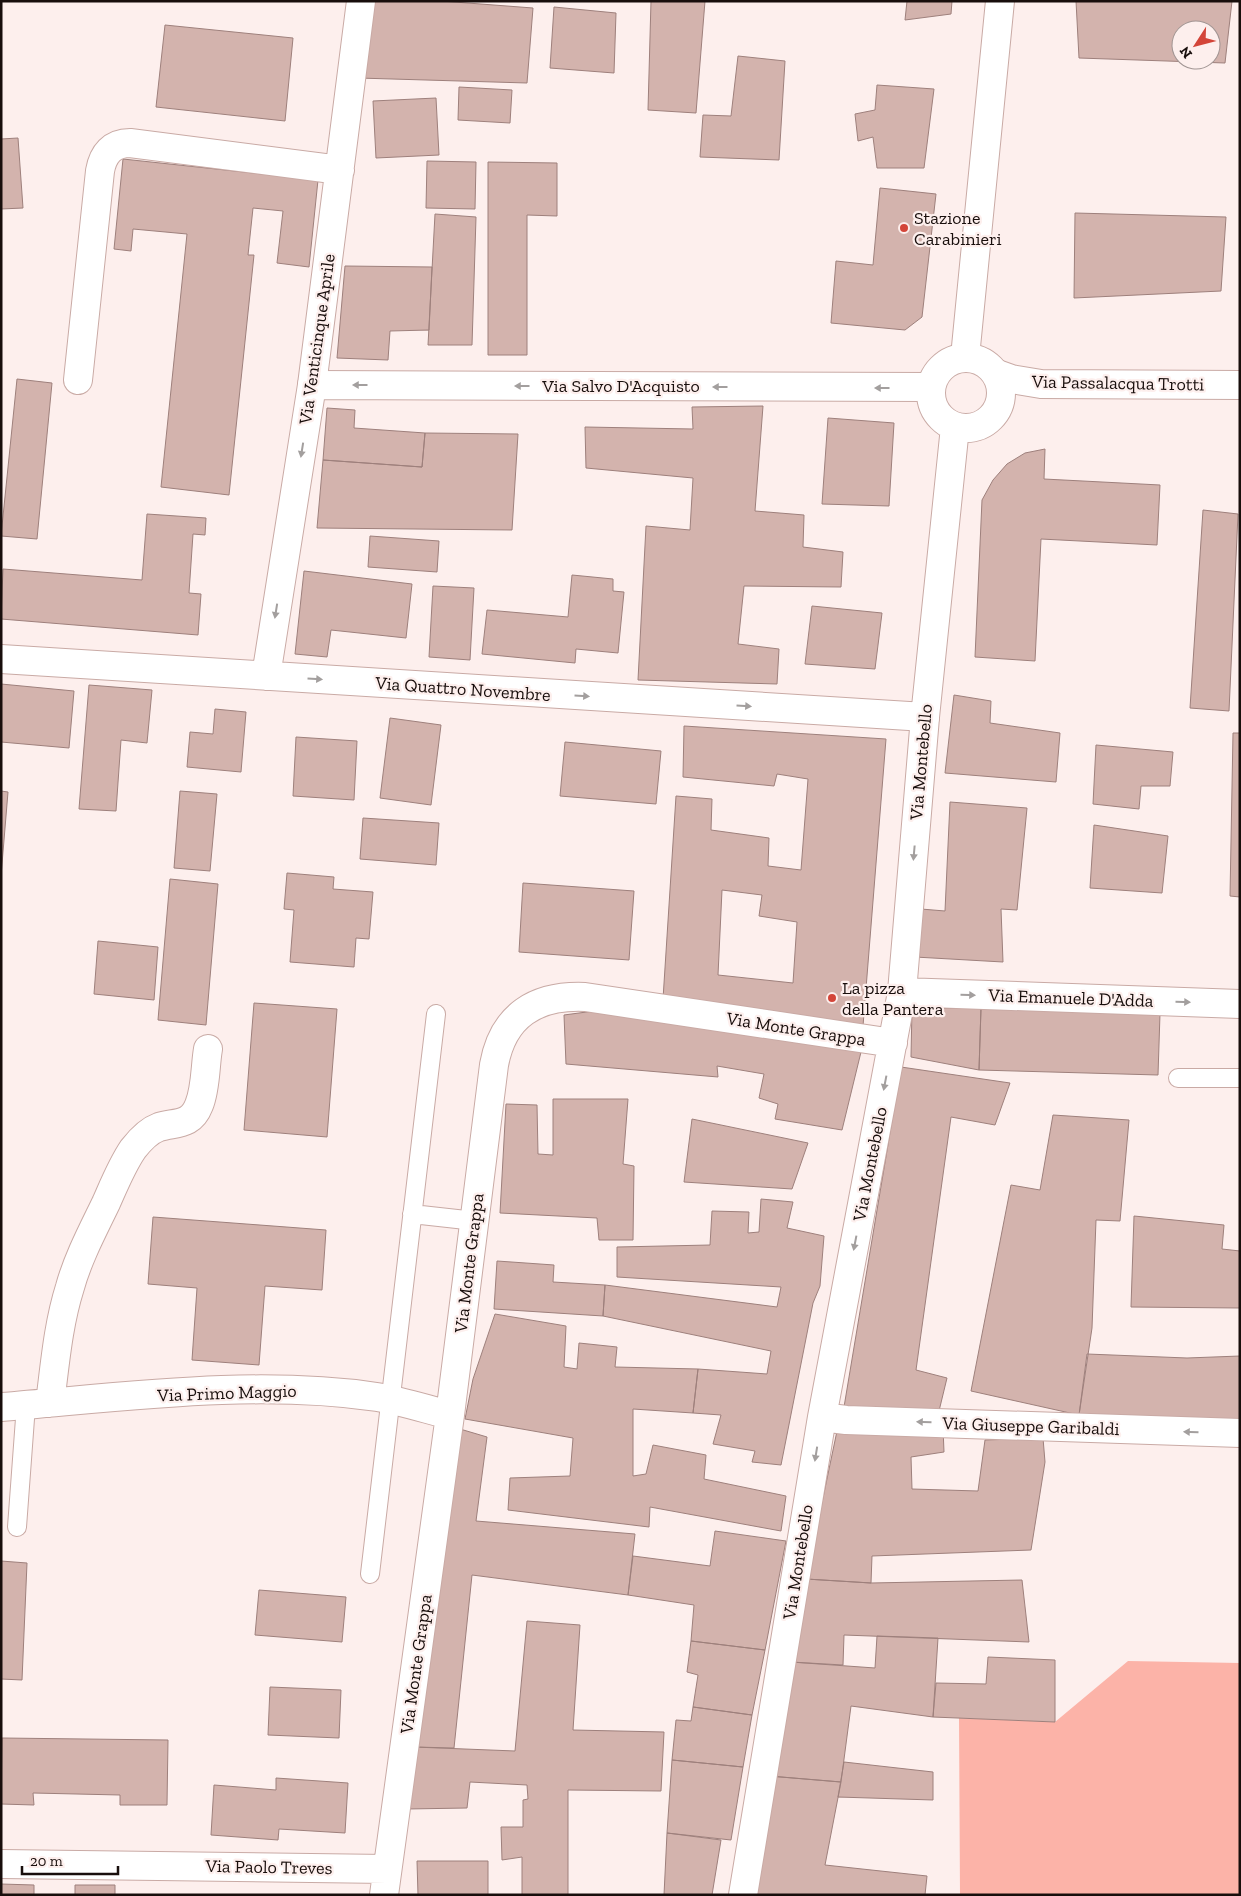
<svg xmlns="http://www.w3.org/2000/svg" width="1241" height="1896" viewBox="0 0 1241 1896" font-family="'Zilla Slab',serif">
<rect width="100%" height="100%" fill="#fdefed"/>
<path fill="#fcb3a8" d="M1128 1661 1240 1663V1895H960L959 1718 1055 1722Z"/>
<path fill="#d3b3ad" stroke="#9e807c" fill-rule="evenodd" d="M365 1H441L533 8 527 83 358 78Z
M651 1H705L696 113 648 110Z
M907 1H952L951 14 905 20Z
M1076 1H1232L1225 63 1079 58ZM1181 30H1211V60H1181Z
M554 7 616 13 614 73 550 68Z
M165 25 293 38 285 121 156 107Z
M738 56 785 61 779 160 700 157 703 115 731 116Z
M877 85 934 89 924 168H877L873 137 858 141 855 114 875 110Z
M459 87 512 90 510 123 458 120Z
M436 98 439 155 376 158 373 101Z
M18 138 23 208 1 209V139Z
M123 159 318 180 309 267 277 263 283 211 253 208 248 255H254L229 495 161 487 187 234 133 229 131 251 114 249Z
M427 161 476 162 475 209 426 208Z
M488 162 557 163V216L527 215V355H488Z
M880 188 936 194 922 317 905 330 831 323 836 261 873 265Z
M1075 213 1226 217 1221 291 1074 298Z
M435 214 476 217 472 345H428Z
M345 266 432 267 429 330 390 331 388 360 337 358Z
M17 379 52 383 37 539 1 536Z
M763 406 755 511 804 515 803 547 843 552 841 587 744 586 738 644 779 649 777 684 638 680 646 526 690 530 693 478 586 468 585 427 693 429 692 407Z
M327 408 355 410 354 428 425 433 422 467 323 460Z
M828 418 894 423 889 506 822 504Z
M425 433 518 434 512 530 317 528 323 460 422 467Z
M1045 449 1044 479 1160 485 1157 545 1041 539 1035 661 975 657 982 500 993 480 1007 464 1025 453Z
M1203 510 1238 514 1229 711 1190 708Z
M147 514 206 518 205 535 193 534 189 593 201 594 198 635 1 619 3 569 142 580Z
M370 536 439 541 437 572 368 567Z
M304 571 412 584 406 638 331 630 327 657 295 654Z
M572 575 613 579V591L624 592 618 653 576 649 575 663 482 654 487 610 568 617Z
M433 586 474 588 470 660 429 657Z
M812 606 882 613 875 669 805 664Z
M1 684 74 691 69 748 1 742Z
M89 685 152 690 147 743 121 740 116 811 79 809Z
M954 695 991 701 990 723 1060 733 1056 782 945 773Z
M215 709 246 712 241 772 187 767 190 732 213 734Z
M390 718 441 725 431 805 380 798Z
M684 726 886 739 863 1026 663 999 676 796 712 799 711 830 769 838 768 866 801 870 808 779 777 774 774 786 683 777ZM722 890 762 895 759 916 797 922 793 983 718 975Z
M1233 733H1240V897L1230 896Z
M296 737 357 741 354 800 293 796Z
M565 742 661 751 656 804 560 796Z
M1096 745 1173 752 1170 786H1141L1139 809 1093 804Z
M1 791 8 792 1 876Z
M180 791 217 794 210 871 174 868Z
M950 802 1027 808 1017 910 1001 909 1003 962 915 957 921 909 945 911Z
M363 818 439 823 436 865 360 859Z
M1094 825 1168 836 1162 893 1090 888Z
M287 873 334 877 333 889 373 892 369 939 356 938 354 967 290 962 294 910 284 909Z
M170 879 218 884 206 1025 158 1020Z
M523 883 634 891 629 960 519 952Z
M98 941 158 947 154 1000 94 994Z
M254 1003 337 1009 327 1137 244 1130Z
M912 1008H981L979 1070 911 1057Z
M981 1008 1160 1014 1158 1075 979 1070Z
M594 1011 861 1052 842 1130 775 1119 778 1104 759 1098 764 1074 717 1066 718 1077 566 1064 564 1015Z
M901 1067 1010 1083 995 1125 951 1117 916 1370 947 1378 939 1411 844 1407Z
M553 1099H628L623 1164 634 1166 633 1240H599L597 1218 500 1213 506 1104 537 1105 538 1154 553 1155Z
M1053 1115 1129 1120 1120 1221 1096 1220 1092 1328 1079 1415 971 1391 1011 1185 1040 1190Z
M692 1119 808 1143 792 1189 684 1182Z
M761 1199 793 1202 787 1228 824 1236 820 1286 813 1303 781 1465 752 1462 755 1451 713 1444 721 1415 693 1413 698 1369 767 1374 771 1351 603 1316 605 1285 777 1307 781 1287 617 1277V1247L710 1245 712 1211 749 1212 748 1233 759 1232Z
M1134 1216 1224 1225 1222 1249 1240 1251V1308L1131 1307Z
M153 1217 326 1230 322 1290 265 1286 259 1365 192 1360 197 1288 148 1284Z
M497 1261 554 1265 553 1282 605 1285 603 1316 494 1309Z
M495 1314 566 1326 564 1367 577 1369 579 1343 617 1347 615 1367 698 1369 693 1413 633 1409V1476L646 1474 653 1445 706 1455 704 1479 786 1496 781 1531 650 1507 649 1527 508 1510 510 1478 570 1476 573 1438 465 1419 473 1379Z
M1087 1354 1187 1358 1240 1356V1421L1079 1415Z
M943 1428 944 1452 911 1457 912 1489 978 1491 985 1440 1043 1438 1045 1462 1031 1550 872 1556 871 1583 806 1579 837 1431Z
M460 1429 487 1437 476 1521 635 1534 628 1595 472 1575 454 1748 414 1747Z
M715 1531 786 1541 765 1650 691 1641 694 1605 628 1595 633 1556 710 1566Z
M1 1561 27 1563 22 1680 1 1679Z
M806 1579 871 1583 1022 1580 1029 1642 844 1635 843 1665 791 1662Z
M259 1590 346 1597 342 1642 255 1635Z
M527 1621 580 1625 573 1730 664 1732 661 1791 568 1790V1895H522V1857L502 1860 501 1827H523V1800L528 1799 527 1785 470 1782 467 1808 407 1809 414 1747 515 1751Z
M877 1636 938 1638 933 1717 851 1706 841 1782 769 1776 791 1662 875 1668Z
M691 1641 765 1650 752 1715 693 1707 698 1675 687 1672Z
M988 1657 1055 1660V1722L933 1717 936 1683 986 1684Z
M270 1687 341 1690 339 1738 268 1735Z
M693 1707 752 1715 743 1767 672 1760 676 1720 691 1721Z
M2 1738 168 1740 167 1805H120V1795L33 1793 34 1805 1 1804Z
M672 1760 743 1767 731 1840 667 1833Z
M844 1762 933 1772V1800L838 1797Z
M769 1776 841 1782 825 1865 927 1876 925 1895H748Z
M276 1778 348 1783 345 1833 279 1829 278 1840 211 1835 214 1785 276 1790Z
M667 1833 721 1840 712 1895H664Z
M417 1861H488V1895H418Z
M1 1884 34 1885V1895H1Z
M75 1885H115V1895H75Z"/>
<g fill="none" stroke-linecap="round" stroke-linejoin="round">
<defs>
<path id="lane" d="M1178 1078H1240
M412 1214 475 1221
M17 1527 26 1405
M370 1574 436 1014"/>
<path id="street" d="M997 374 1011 379 1041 384 1240 385
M78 380 100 171C103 154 112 143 130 143L340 170
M312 385 361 1
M902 992 1240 1004
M50 1403C55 1364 58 1325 70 1287 78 1258 93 1230 106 1203 114 1185 122 1165 133 1149 140 1140 148 1131 159 1127 176 1122 191 1126 199 1105 206 1088 205 1066 208 1049
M1 1407C124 1397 254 1379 377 1397 401 1401 426 1409 450 1415
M822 1417 846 1420 1240 1433
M1 1864 387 1869
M384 1895 450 1415 494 1065C503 1015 536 995 585 997L893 1043
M743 1895 822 1417 902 992 925 717"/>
<path id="secondary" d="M965 357 1000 1
M931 393a35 35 0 1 1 70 0a35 35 0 1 1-70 0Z
M1 659 925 717 955 427
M266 676 312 385 931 387"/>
</defs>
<use href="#lane" stroke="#c9aaa5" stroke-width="20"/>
<use href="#street" stroke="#c9aaa5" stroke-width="30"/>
<use href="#secondary" stroke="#c9aaa5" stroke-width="30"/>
<use href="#lane" stroke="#fff" stroke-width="18"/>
<use href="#street" stroke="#fff" stroke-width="28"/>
<use href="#secondary" stroke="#fff" stroke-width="28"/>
</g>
<defs><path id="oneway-solid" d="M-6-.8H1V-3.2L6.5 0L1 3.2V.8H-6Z" transform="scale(1.25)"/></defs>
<g fill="#a39f9e">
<use href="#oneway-solid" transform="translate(360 385) rotate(-180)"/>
<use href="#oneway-solid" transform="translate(522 386) rotate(-180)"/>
<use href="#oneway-solid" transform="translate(720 387) rotate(-180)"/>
<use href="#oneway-solid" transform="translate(882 388) rotate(-180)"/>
<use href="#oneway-solid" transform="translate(302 450) rotate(99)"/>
<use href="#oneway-solid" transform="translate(276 611) rotate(99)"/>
<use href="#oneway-solid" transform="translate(315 679) rotate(4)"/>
<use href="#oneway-solid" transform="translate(582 696) rotate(4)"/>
<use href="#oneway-solid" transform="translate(744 706) rotate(4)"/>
<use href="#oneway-solid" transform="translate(914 853) rotate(95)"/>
<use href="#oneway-solid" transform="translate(968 995) rotate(2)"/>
<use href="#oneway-solid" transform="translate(1183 1002) rotate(2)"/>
<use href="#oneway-solid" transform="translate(885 1083) rotate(101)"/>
<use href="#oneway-solid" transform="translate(855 1243) rotate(101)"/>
<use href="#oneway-solid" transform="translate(924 1422) rotate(-178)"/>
<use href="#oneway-solid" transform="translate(1191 1432) rotate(-178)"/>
<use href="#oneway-solid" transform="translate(816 1454) rotate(99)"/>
</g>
<g fill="#d34539" stroke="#fdefed" stroke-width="2">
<circle cx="904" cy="228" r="5"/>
<circle cx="832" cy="998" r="5"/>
</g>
<g text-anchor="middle" stroke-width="4.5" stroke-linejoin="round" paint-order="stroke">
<g font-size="18" fill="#180e0c" stroke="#fdefed" text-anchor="start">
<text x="914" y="224">Stazione<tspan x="914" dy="21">Carabinieri</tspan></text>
<text x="842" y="994">La pizza<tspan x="842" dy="21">della Pantera</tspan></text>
</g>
<g font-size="18" fill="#180e0c" stroke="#fdefed">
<text transform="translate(317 339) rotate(-82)" y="6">Via Venticinque Aprile</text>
<text transform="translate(1118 383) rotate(1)" y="6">Via Passalacqua Trotti</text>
<text x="621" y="392">Via Salvo D'Acquisto</text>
<text transform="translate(463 689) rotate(4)" y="6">Via Quattro Novembre</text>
<text transform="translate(921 762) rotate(-85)" y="6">Via Montebello</text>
<text transform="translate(1071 998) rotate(2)" y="6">Via Emanuele D'Adda</text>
<text transform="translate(796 1029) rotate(9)" y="6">Via Monte Grappa</text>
<text transform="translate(870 1164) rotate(-79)" y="6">Via Montebello</text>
<text transform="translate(469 1263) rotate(-83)" y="6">Via Monte Grappa</text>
<text transform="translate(227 1393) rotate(-2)" y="6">Via Primo Maggio</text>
<text transform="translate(1031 1426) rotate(2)" y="6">Via Giuseppe Garibaldi</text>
<text transform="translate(798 1562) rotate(-81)" y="6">Via Montebello</text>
<text transform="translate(416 1664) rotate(-82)" y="6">Via Monte Grappa</text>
<text transform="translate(269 1867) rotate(1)" y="6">Via Paolo Treves</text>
</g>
</g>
<rect width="1241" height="1896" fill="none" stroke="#180e0c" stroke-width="5"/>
<g transform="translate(1196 45) rotate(234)"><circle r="24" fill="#fdefed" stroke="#a19593"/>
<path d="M0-4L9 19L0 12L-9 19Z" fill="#d34539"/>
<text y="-8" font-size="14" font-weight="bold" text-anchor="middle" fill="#180e0c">N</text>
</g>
<path d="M22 1866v8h96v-8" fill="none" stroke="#180e0c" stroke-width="2.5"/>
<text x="30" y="1866" font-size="15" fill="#180e0c" stroke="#fdefed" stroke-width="4" paint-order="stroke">20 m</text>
</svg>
